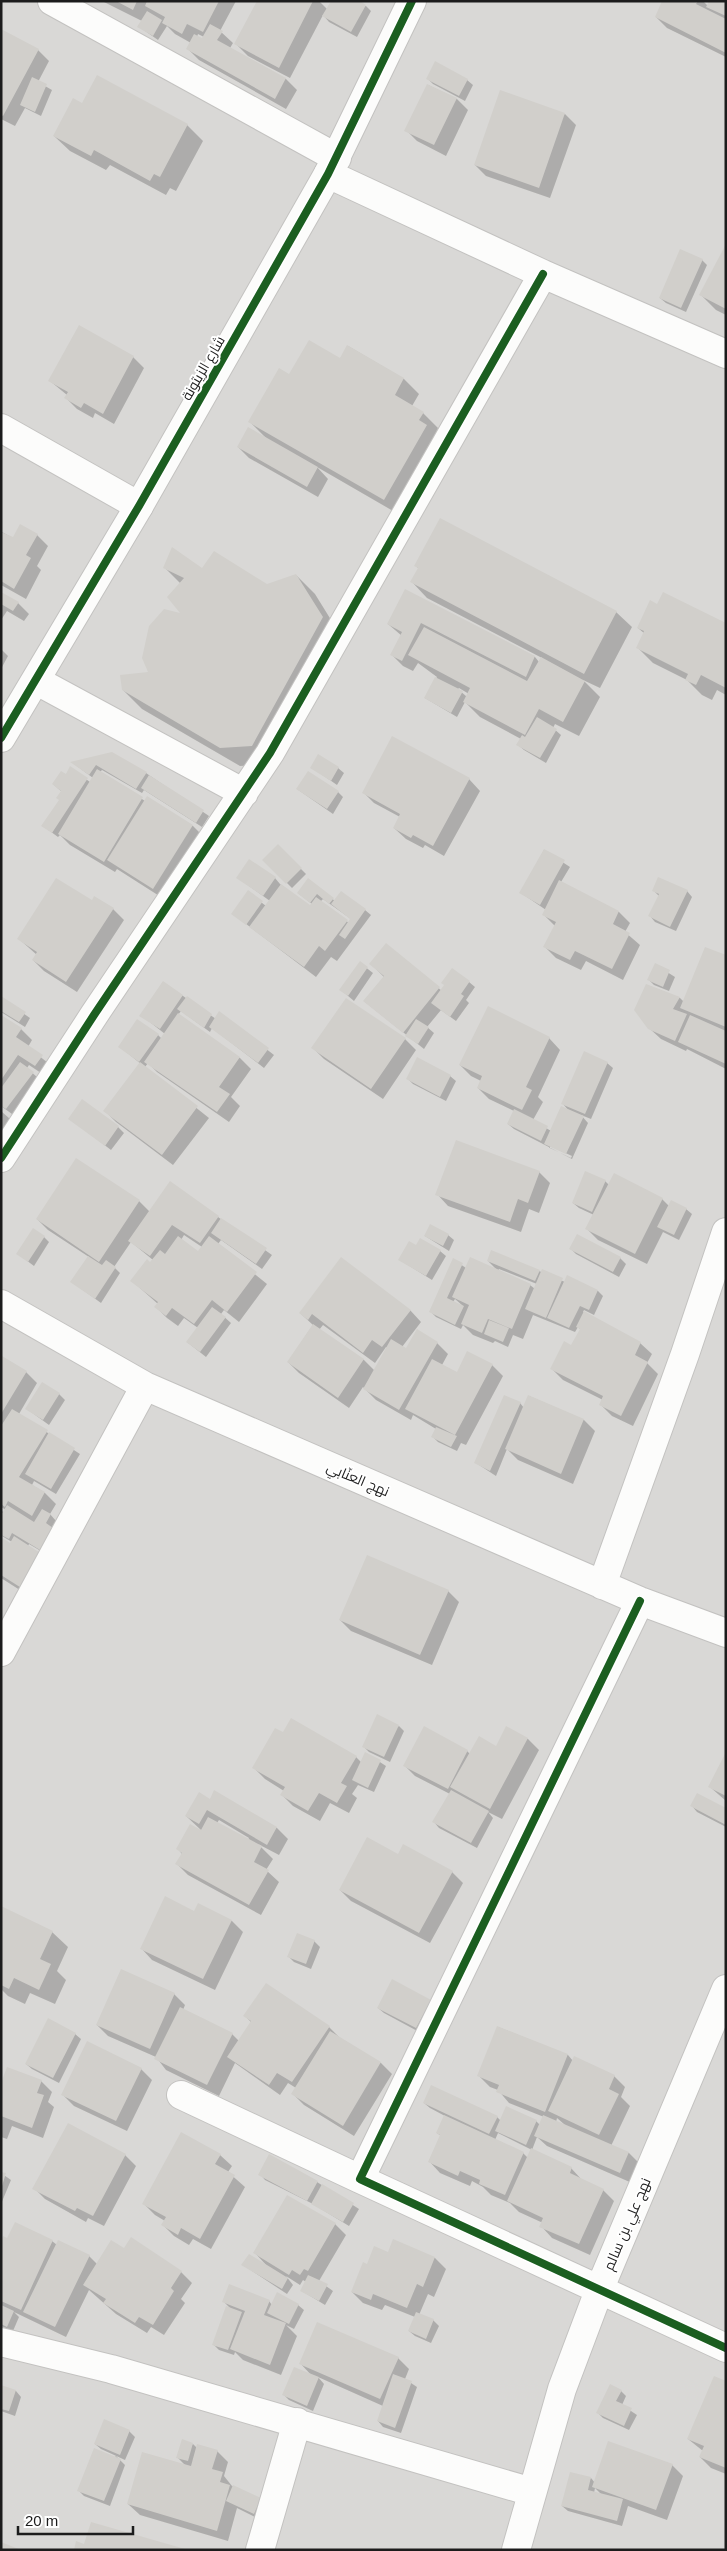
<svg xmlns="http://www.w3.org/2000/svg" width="727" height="2551" viewBox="0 0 727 2551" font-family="Arial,Cairo,sans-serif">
<rect width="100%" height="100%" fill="#eae9e4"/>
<path fill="#d9d8d6" d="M1 1H726V2550H1Z"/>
<path fill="#0003" fill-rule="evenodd" d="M102 1H236L220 31 233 43 230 48 286 79 297 90 286 109 199 60 188 49 191 43 175 34 167 26 158 40 138 26 142 21ZM198 34 204 37 202 40 197 37Z
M258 1H319L327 9 366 6 371 11 357 37 329 22 323 15 290 78 248 56 236 44Z
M664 1H703L708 6 726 1V57L667 28 656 17Z
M1 30 38 50 49 61 38 82 52 90 41 116 25 108 15 126 1 119Z
M427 78 467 80 473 85 465 101 433 84Z
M428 85 457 99 468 110 446 156 417 141 406 130Z
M82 104 187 125 203 141 176 191 170 188 166 195 110 165 106 170 70 151 54 136Z
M565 114 576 125 550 198 486 176 475 165Z
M726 247V315L716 310 701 295Z
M702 260 707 265 686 312 666 303 660 298Z
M348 346 404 379 419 394 412 406 423 413 438 428 435 435 442 442 400 515 317 467 328 479 318 497 249 458 238 447 267 439 250 422 290 376 340 359Z
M133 357 144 368 114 424 95 413 93 418 77 409 66 398 67 395 50 381Z
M2 532 13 538 37 535 48 546 37 566 41 570 26 599 1 585Z
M416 566 616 612 632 627 600 688 583 680 600 697 579 736 555 724 553 728 561 735 546 763 524 750 518 745 521 739 480 717 465 702 457 717 425 698 437 677 418 663 413 671 403 666 392 655 402 636 388 624 405 591 535 657 539 662 542 658 427 598 412 582 419 569ZM459 688 469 694 467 697 458 689Z
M165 568 202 570 267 586 296 575 315 594 341 636 271 764 240 766 142 709 123 690 150 673 183 615 181 584Z
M1 593 18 603 29 614 24 621 7 611 1 620Z
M658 606 726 624V695L717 690 712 700 702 695 687 680 653 663 638 648 645 634 638 628Z
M1 649 8 656 1 669Z
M111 753 146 773 209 816 202 827 144 790 142 793 102 770 100 772 145 801 147 798 193 826 204 837 164 899 117 869 115 872 70 845 60 835 58 837 43 826 60 800 62 792 53 784 66 775 70 768 90 782 93 778 73 763Z
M311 767 338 768 344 773 337 785Z
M469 779 480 791 444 856 425 845 423 848 406 839 394 828 400 817 374 803 363 792Z
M297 789 338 792 343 797 333 814Z
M278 846 306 874 292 888 264 860Z
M544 850 570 867 561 882 619 912 630 923 625 932 640 945 623 980 586 961 581 970 556 958 545 947 555 926 544 915 546 910 521 893Z
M238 878H275L280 884 310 907 312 904 298 893 308 880 335 901 365 910 371 915 337 961 331 957 316 977 233 914 248 892 266 906 270 901ZM323 899 351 919 349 923 320 902Z
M653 890 687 891 692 897 676 931 655 922 650 916 659 896Z
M92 902 113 909 124 920 77 992 44 971 33 960 37 955 19 939Z
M386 945 442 991 469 982 475 987 466 1000 469 1003 456 1021 441 1010 427 1027 434 1033 424 1049 364 1001 384 977 371 964Z
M726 957V1069L687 1049 686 1051 661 1039 649 1028 647 985 680 998 684 1002Z
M360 963 373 973 354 1001 341 990Z
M656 965 675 977 669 991 654 985 649 980Z
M163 982 216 1019 220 1013 274 1055 264 1068 212 1028 210 1032 181 1011 178 1015 240 1058 251 1069 231 1097 240 1106 229 1122 157 1072 148 1063 145 1067 209 1118 173 1165 116 1122 105 1111 141 1064 120 1047 158 1035 162 1039 165 1034 141 1015Z
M1 998 30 1018 25 1027 1 1012Z
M488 1008 549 1038 560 1050 538 1097 543 1102 533 1120 551 1131 569 1111 563 1104 607 1063 613 1068 591 1119 581 1115 588 1123 572 1159 514 1129 508 1124 514 1111 489 1099 478 1088 481 1081 471 1076 460 1065ZM550 1146 572 1156 571 1158 550 1148Z
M1 1016 21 1029 32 1040 28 1047 53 1067 47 1077 29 1065 27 1068 38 1078 12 1114 1 1106Z
M405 1039 416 1050 383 1099 324 1059 313 1048Z
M450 1076 456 1081 446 1101 413 1084 408 1079Z
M1 1111 10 1119 3 1130 1 1129Z
M69 1118 118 1127 124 1133 111 1150Z
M77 1160 139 1201 150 1212 218 1217 272 1255 262 1269 221 1240 218 1244 267 1284 239 1322 224 1310 221 1314 231 1323 206 1357 187 1342 198 1328 184 1318 178 1326 167 1318 156 1307 158 1304 132 1281 153 1260 131 1242 114 1267 120 1273 101 1303 72 1282 89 1257 48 1230 37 1219ZM184 1235 202 1247 198 1253 181 1240Z
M539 1172 550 1183 539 1213 529 1209 521 1232 448 1206 437 1194Z
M605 1181 609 1185 662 1199 669 1206 686 1209 692 1214 679 1240 663 1232 647 1264 598 1240 587 1229 594 1215 579 1208 573 1203Z
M448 1235 454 1240 449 1251 425 1236Z
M44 1237 49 1242 34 1266 18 1254Z
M416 1247 440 1251 446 1256 432 1280 400 1260Z
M571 1249 620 1258 626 1264 619 1277 576 1254Z
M454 1260 466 1268 498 1271 488 1261 539 1271 565 1282 598 1291 603 1296 594 1315 584 1310 583 1312 640 1343 652 1354 647 1363 658 1374 633 1426 612 1416 601 1405 603 1400 563 1380 552 1369 572 1346 581 1330 578 1327 575 1332 533 1315 523 1339 513 1335 508 1347 495 1341 493 1343 473 1335 463 1325 461 1329 436 1317 431 1312ZM499 1269 537 1284 535 1289 530 1285 498 1271ZM455 1299 463 1306 453 1302Z
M410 1310 421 1322 402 1347 406 1349 437 1343 448 1354 442 1365 457 1373 492 1365 503 1376 466 1445 461 1443 457 1451 438 1442 433 1437 436 1429 413 1415 411 1420 376 1400 363 1387 349 1408 299 1373 288 1362 313 1325 300 1313ZM323 1325 375 1363 386 1347 388 1348 375 1371 364 1360 319 1330Z
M1 1360 26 1372 37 1383 19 1414 80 1454 56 1494 34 1481 32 1485 45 1493 56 1504 50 1514 56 1521 51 1528 46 1554 29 1544 28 1546 34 1599 1 1578V1510L4 1513 6 1510 1 1507ZM2 1536 12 1542 10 1544 1 1539Z
M59 1394 65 1400 49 1425 27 1409Z
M529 1396 584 1420 595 1431 573 1484 518 1460 507 1449 496 1476 476 1463 520 1403 524 1408Z
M448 1591 459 1602 432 1665 351 1631 340 1620Z
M399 1726 404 1731 390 1762 369 1752 363 1746Z
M507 1728 528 1739 539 1750 502 1819 488 1812 493 1818 477 1848 439 1828 434 1822 450 1794 415 1776 404 1765 467 1751 470 1754 497 1747Z
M366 1753 386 1766 374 1792 358 1785 352 1794 357 1798 349 1813 330 1803 320 1821 293 1806 282 1795 284 1791 265 1779 254 1768 356 1757 362 1763Z
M726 1755V1801L710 1787Z
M215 1792 277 1828 288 1839 279 1855 258 1844 273 1859 266 1870 279 1882 261 1915 188 1875 177 1864 182 1854 178 1849 201 1830 186 1816 210 1800ZM219 1820 249 1838 248 1840 217 1823Z
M692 1806 726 1809V1827L697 1812Z
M399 1855 452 1872 463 1883 430 1943 351 1901 340 1890Z
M1 1908 52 1932 68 1947 57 1971 66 1980 55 2004 30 1993 25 2004 8 1996 1 1989Z
M195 1912 232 1921 243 1932 215 1990 152 1960 141 1948Z
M314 1941 320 1947 311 1969 294 1962 289 1957Z
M174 1994 185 2005 183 2010 232 2034 239 2041 252 2023 245 2016 329 2027 340 2038 381 2063 392 2074 354 2136 304 2105 293 2094 296 2088 288 2083 280 2095 235 2063 219 2096 166 2070 156 2057 108 2036 97 2025Z
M431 2001 436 2006 421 2033 384 2013 378 2008Z
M498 2027 568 2055 573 2061 614 2076 625 2087 621 2097 630 2106 611 2146 629 2153 640 2164 632 2183 547 2146 537 2137 532 2150 498 2133 495 2140 523 2153 528 2158 571 2168 582 2180 603 2190 614 2201 590 2255 552 2238 541 2226 543 2223 519 2212 510 2203 491 2195 483 2187 472 2181 470 2186 440 2173 429 2161 441 2136 437 2133 445 2116 430 2108 424 2103 497 2117 501 2121H536L540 2125 544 2117 509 2103 498 2090 490 2087 479 2076ZM557 2118 565 2125 556 2122Z
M75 2034 81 2039 59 2083 32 2069 26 2064Z
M141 2069 152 2080 127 2131 74 2106 63 2095Z
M41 2081 52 2092 48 2102 54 2107 43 2138 12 2126 7 2139 1 2137V2084Z
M182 2134 220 2155 232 2166 228 2172 245 2187 211 2249 193 2239 189 2245 174 2236 163 2225 165 2221 155 2215 144 2204Z
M125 2155 136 2166 104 2226 88 2218 86 2222 45 2199 34 2188Z
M1 2173 11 2180 1 2204Z
M260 2174 317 2182 359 2209 349 2226 313 2204 265 2180Z
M15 2224 52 2241 57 2245 89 2256 97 2264 125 2250 181 2272 192 2283 181 2299 185 2303 164 2335 151 2327 147 2333 116 2314 89 2290 66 2337 14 2312 19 2317 13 2331 1 2326V2243L8 2240Z
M335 2224 346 2235 319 2281 333 2291 325 2305 302 2291 306 2282 303 2280 300 2285 286 2276 293 2285 287 2294 243 2265 267 2266 255 2253Z
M394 2241 435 2258 446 2269 434 2297 428 2294 419 2315 433 2320 439 2326 431 2343 415 2336 409 2331 415 2317 385 2305 382 2310 363 2303 352 2292 389 2253Z
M223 2301H269L272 2305H298L304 2310 294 2329 286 2325 297 2336 281 2375 243 2360 235 2352 234 2355 219 2350 213 2344 231 2309Z
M398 2358 409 2369 405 2379 417 2387 401 2433 383 2427 378 2421 383 2406 318 2377 324 2384 313 2411 289 2400 284 2395 312 2376 300 2363Z
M726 2382V2474L711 2468 700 2457 703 2451 688 2439Z
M1 2386 16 2391 21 2397 15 2416 1 2411Z
M621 2391 626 2396 622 2405 637 2415 629 2430 603 2418 597 2412Z
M129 2431 135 2437 125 2460 101 2449 95 2444Z
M193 2444 197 2448 217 2451 228 2462 224 2476 232 2486 260 2499 259 2519 237 2508 228 2541 140 2515 128 2504 186 2466 177 2457Z
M116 2456 125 2465 110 2506 84 2496 79 2491Z
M672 2465 683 2476 667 2520 628 2506 622 2526 568 2511 562 2506 591 2478 595 2483ZM595 2488 602 2495 594 2493Z"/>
<path fill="#d1cfcb" d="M116 1H137L133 10Z
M147 1H219L203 32 187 24 182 34 162 23 165 17 145 6Z
M257 1H313L279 68 234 44Z
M331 1H360L366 5 351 32 322 16Z
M662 1H698L696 4 726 19V53L655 17Z
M709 1H726V16L706 7Z
M147 11 162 20 153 36 137 27Z
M210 24 223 31 217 40 286 78 275 99 186 49 194 34 202 38Z
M1 29 39 49 3 116 1 115Z
M435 61 468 79 459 96 426 79Z
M97 75 188 124 160 177 154 174 150 181 94 150 91 156 53 136 73 98 82 103Z
M32 77 47 84 35 112 20 105Z
M427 84 457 98 434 145 404 131Z
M500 90 565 113 539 188 474 165Z
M726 244V309L699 295Z
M680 249 703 259 681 308 659 298Z
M79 325 134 356 103 414 84 403 81 408 64 398 68 392 48 381Z
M309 340 340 358 347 345 404 378 395 395 424 412 419 420 427 425 384 500 248 422 279 368 289 374Z
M248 427 318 467 307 487 237 447Z
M440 518 617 611 584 674 410 582 418 568 414 566Z
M20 524 38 534 26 555 31 558 14 589 1 581V532L13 537Z
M172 547 202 568 214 551 267 584 296 574 323 617 252 746 220 748 122 690 120 675 148 672 142 658 149 626 164 609 180 613 167 597 184 578 163 568Z
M405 589 535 656 526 677 421 623 402 661 390 655 402 632 387 624Z
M1 592 19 602 13 611 1 604Z
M663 592 726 623V688L701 675 696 685 685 680 688 674 636 648 644 631 637 628 650 600 657 604Z
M424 627 527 681 541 657 585 681 563 722 539 709 525 735 463 702 470 688 408 655Z
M435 677 463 691 451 713 424 698Z
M537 717 557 729 540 758 516 745 522 735 525 737Z
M392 736 470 778 433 846 413 835 411 838 393 828 400 814 362 793Z
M112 752 147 772 136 789 96 765 89 775 70 762Z
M318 754 339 767 331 781 310 768Z
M70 766 88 778 52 833 41 826 59 800 56 798 61 791 52 784 61 771 66 774Z
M97 769 143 797 104 862 58 834Z
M308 771 339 791 327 809 296 789Z
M149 775 204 810 196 823 141 788Z
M147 796 193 825 153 889 107 860Z
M278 844 302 868 286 884 262 860Z
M544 849 565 860 540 905 519 893Z
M249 859 276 877 263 896 236 878Z
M658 877 688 890 670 927 648 916 659 894 652 891Z
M56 878 92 900 94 896 114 908 66 982 32 960 37 952 17 939Z
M308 878 334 898 329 904 317 894 310 903 297 893Z
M559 880 619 911 613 924 630 933 612 969 575 951 570 960 543 947 556 922 542 915Z
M281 884 310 905 316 897 348 920 325 951 319 946 304 967 249 927Z
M248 890 263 901 246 925 231 914Z
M341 891 366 909 345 939 339 935 350 919 331 904Z
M386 943 440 987 403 1033 363 1001 384 976 369 964Z
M705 947 726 955V1027L680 1008Z
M360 961 368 967 348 996 339 990Z
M655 963 670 970 663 987 647 980Z
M452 968 470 981 461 994 464 996 450 1017 431 1003 444 985 441 983Z
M163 981 183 995 160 1029 139 1016Z
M646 984 680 997 673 1009 687 1014 675 1041 648 1029 634 1010Z
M1 996 26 1012 19 1022 1 1011Z
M187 996 212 1014 204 1028 177 1009Z
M346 998 406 1038 371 1089 311 1048Z
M488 1006 550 1037 526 1087 532 1090 522 1110 477 1088 482 1076 459 1065Z
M219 1011 269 1048 258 1063 209 1027Z
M178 1013 240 1057 219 1087 230 1094 217 1112 144 1062Z
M1 1015 22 1028 16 1037 43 1055 35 1066 18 1055 1 1080Z
M690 1015 726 1031V1064L678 1042Z
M137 1019 159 1034 139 1062 118 1047Z
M416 1019 429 1027 418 1044 405 1036Z
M584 1051 608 1062 585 1114 561 1104Z
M417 1057 451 1075 440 1097 406 1079Z
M20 1062 34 1072 6 1109 1 1106V1088Z
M140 1062 198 1106 162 1155 103 1111Z
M82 1099 119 1126 105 1146 68 1119Z
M561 1106 584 1116 566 1154 544 1144Z
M514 1109 548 1126 541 1141 507 1124Z
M456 1140 540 1171 528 1203 518 1199 510 1222 435 1195Z
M76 1158 140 1200 99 1262 36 1219Z
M585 1171 606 1180 592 1212 572 1203Z
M614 1173 663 1198 635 1254 585 1229Z
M170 1181 219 1216 200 1243 172 1225 150 1256 128 1241Z
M671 1200 687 1208 674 1235 657 1227Z
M221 1218 267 1248 256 1264 211 1233Z
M430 1224 449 1234 443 1246 424 1236Z
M33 1228 45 1236 28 1262 16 1254Z
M577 1234 621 1257 613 1272 569 1249Z
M178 1236 198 1251 209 1236 257 1272 227 1312 212 1300 194 1324 172 1308 166 1316 154 1307 158 1302 130 1281 147 1259 150 1262 160 1250 165 1254Z
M420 1238 441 1250 426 1276 398 1260 409 1241 416 1245Z
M491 1250 540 1270 535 1281 487 1261Z
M88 1256 102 1265 106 1260 116 1267 95 1299 70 1282Z
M341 1257 411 1310 382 1347 372 1340 363 1353 312 1314 308 1320 299 1313Z
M470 1257 531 1284 512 1329 488 1319 482 1333 461 1324 469 1305 452 1297Z
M453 1258 463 1263 447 1298 464 1306 455 1325 429 1312Z
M542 1269 563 1278 546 1318 525 1309Z
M567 1275 598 1290 589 1310 580 1306 569 1328 547 1318Z
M212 1307 226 1317 200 1352 186 1342Z
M584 1311 641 1342 635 1355 648 1362 621 1416 599 1405 603 1396 550 1369 564 1341 571 1345 580 1329 576 1327Z
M489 1320 509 1328 503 1342 484 1334Z
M313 1324 364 1359 338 1398 287 1362Z
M417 1329 438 1342 399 1410 363 1389 391 1339 406 1348Z
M467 1351 493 1364 455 1435 405 1409 432 1359 457 1372Z
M2 1356 27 1371 1 1414V1358Z
M42 1382 60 1393 43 1420 25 1409Z
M504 1395 521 1402 490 1471 474 1463Z
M528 1395 584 1419 561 1474 505 1449Z
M12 1409 48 1430 19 1477 45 1492 32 1516 8 1501 5 1507 1 1504V1426Z
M436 1427 457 1436 451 1447 431 1437Z
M49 1432 75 1448 51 1489 25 1474Z
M7 1505 34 1522 42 1509 51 1514 46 1523 53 1528 40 1550 12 1533 9 1539 1 1535V1515Z
M14 1536 45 1556 23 1589 1 1575V1537L10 1543Z
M367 1555 449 1590 420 1655 339 1620Z
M377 1714 399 1725 384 1757 362 1747Z
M291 1718 357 1756 341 1783 347 1786 337 1803 319 1793 308 1811 280 1795 285 1787 252 1768 275 1728 283 1732Z
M424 1726 468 1750 448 1789 403 1766Z
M506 1726 528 1738 490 1809 450 1787 479 1736 496 1746Z
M365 1752 381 1760 368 1788 352 1780Z
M726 1752V1796L708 1787Z
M214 1790 277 1827 267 1845 207 1810 199 1824 185 1816 199 1792 210 1799Z
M451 1790 489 1811 471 1843 432 1822Z
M697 1793 726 1808V1825L690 1806Z
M208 1817 262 1846 254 1862 269 1870 249 1905 175 1864 182 1853 176 1849 190 1824 201 1830Z
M367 1837 398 1854 403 1844 453 1871 419 1933 339 1890Z
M165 1896 194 1911 198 1903 232 1920 203 1979 140 1949Z
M1 1906 53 1931 40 1959 51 1964 39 1990 14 1978 9 1989 1 1985Z
M297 1933 315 1940 306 1964 287 1957Z
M121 1969 175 1993 150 2049 96 2025Z
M392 1979 431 2000 416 2028 377 2008Z
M266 1983 330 2026 292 2082 277 2073 269 2085 227 2057 251 2021 243 2016Z
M180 2007 233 2033 207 2085 154 2059Z
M48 2018 76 2033 53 2078 25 2064Z
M497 2026 568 2054 545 2112 496 2092 499 2085 477 2076Z
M330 2031 381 2062 343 2126 291 2094Z
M87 2041 142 2068 116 2121 61 2095Z
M574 2056 615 2075 609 2089 619 2094 599 2135 548 2111Z
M7 2067 42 2080 37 2093 44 2095 32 2128 1 2116V2083Z
M431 2085 498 2116 489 2134 423 2103Z
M506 2106 537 2120 526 2145 495 2131Z
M444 2115 524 2152 505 2195 479 2184 480 2180 460 2171 458 2176 428 2162 440 2135 436 2133Z
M543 2115 629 2152 620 2173 534 2136Z
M68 2123 126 2154 93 2216 77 2208 75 2211 32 2189Z
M181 2132 221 2154 215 2164 235 2175 200 2239 181 2228 178 2235 161 2225 166 2217 142 2204Z
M531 2148 572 2167 570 2173 604 2189 579 2244 539 2227 543 2218 507 2201Z
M269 2154 318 2181 307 2201 258 2175Z
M1 2172 6 2173 2 2186H1Z
M322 2184 354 2203 343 2222 311 2204Z
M287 2195 336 2223 308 2271 304 2269 300 2275 292 2270 289 2275 253 2253Z
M15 2222 53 2240 21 2310 1 2301V2240L3 2236 7 2238Z
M131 2237 182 2271 171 2288 174 2291 153 2325 139 2317 135 2323 103 2303 106 2299 83 2285 111 2240 124 2248Z
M393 2239 435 2257 423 2287 417 2284 407 2308 373 2294 371 2300 351 2292 363 2262 367 2264 374 2246 388 2252Z
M58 2240 90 2255 55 2327 23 2312Z
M249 2254 288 2278 282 2289 241 2265Z
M308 2275 328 2284 319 2301 300 2291Z
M229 2284 270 2300 264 2315 286 2323 270 2365 230 2349 245 2311 222 2302Z
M277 2292 299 2304 289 2324 267 2313Z
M1 2305 14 2311 7 2327 1 2324Z
M226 2306 242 2312 228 2350 212 2345Z
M416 2312 434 2319 426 2339 408 2331Z
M317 2322 399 2357 380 2399 299 2364Z
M294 2367 319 2377 307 2406 282 2395Z
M393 2374 412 2381 395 2428 377 2421Z
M714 2376 726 2381V2468L699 2457 704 2446 687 2439Z
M610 2384 622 2390 616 2401 632 2408 624 2426 596 2413Z
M1 2385 16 2390 9 2411 1 2409Z
M104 2419 130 2430 120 2455 94 2444Z
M182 2439 193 2443 188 2461 176 2458Z
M608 2441 673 2464 656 2510 592 2487Z
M197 2444 218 2450 212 2469 223 2472 220 2482 230 2485 217 2531 127 2504 142 2452 191 2466Z
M94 2448 121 2459 104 2501 77 2491Z
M570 2472 591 2477 588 2490 623 2499 617 2521 561 2506Z
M233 2485 261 2498 254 2514 226 2501Z
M91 2522 185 2549V2550H74L76 2541 84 2544Z
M1 2542 21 2550H1Z"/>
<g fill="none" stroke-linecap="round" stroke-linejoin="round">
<defs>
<path id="minor" d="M52 1 337 158
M328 174 543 274 726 354
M1 428 139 506
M37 681 244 793
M1 1158 94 1015 270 753 543 274
M1 1304 145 1386 640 1601 726 1633
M602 1585 685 1354 726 1232
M640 1601 360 2179 726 2348
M1 1652 145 1386
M181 2095 360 2179
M1 2342 111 2369 532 2492
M260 2550 297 2422
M516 2550 562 2389 600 2288 726 1989"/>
<path id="tertiary" d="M1 738 139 506 328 174 412 1"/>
</defs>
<use href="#minor" stroke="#c3c2c0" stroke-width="30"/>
<use href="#tertiary" stroke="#c3c2c0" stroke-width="30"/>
<use href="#minor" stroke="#fcfcfb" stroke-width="28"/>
<use href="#tertiary" stroke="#fcfcfb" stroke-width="28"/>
<defs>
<path id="cycleway" d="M1 738 139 506 328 174 412 1
M1 1158 94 1015 270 753 543 274
M640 1601 360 2179 726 2348"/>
</defs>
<use href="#cycleway" stroke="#fff" stroke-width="11"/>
<use href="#cycleway" stroke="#1b5e20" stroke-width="8"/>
</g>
<g text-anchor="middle" stroke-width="4" stroke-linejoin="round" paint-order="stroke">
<g font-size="14" fill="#1c1c1c" stroke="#fff">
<text transform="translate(203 368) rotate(-60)" y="5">شارع الزيتونة</text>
<text transform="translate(358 1479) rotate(23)" y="5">نهج العنّابي</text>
<text transform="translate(627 2224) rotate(-67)" y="5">نهج علي بن سالم</text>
</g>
</g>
<rect width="727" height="2551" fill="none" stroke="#1c1c1c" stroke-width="5"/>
<path d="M18 2526v8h115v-8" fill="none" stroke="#1c1c1c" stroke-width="2.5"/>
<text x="25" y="2526" font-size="15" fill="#1c1c1c" stroke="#ffffff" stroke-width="4" paint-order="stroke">20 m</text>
</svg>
